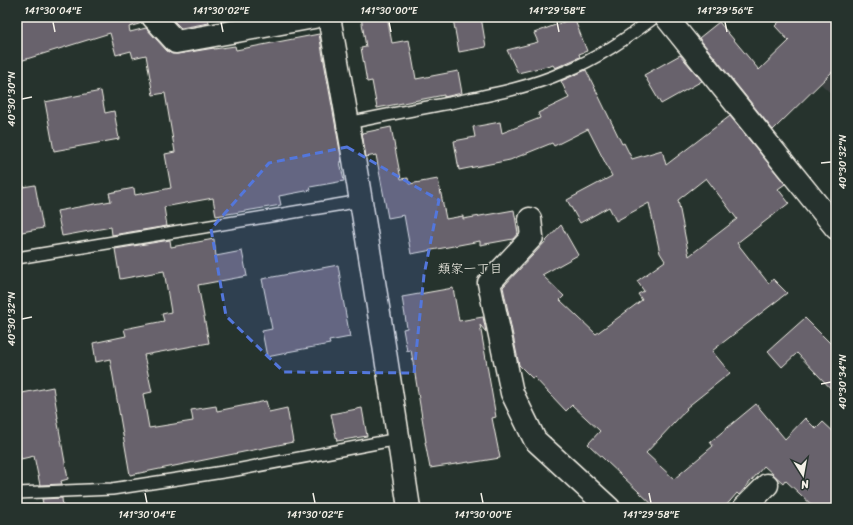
<svg xmlns="http://www.w3.org/2000/svg" width="853" height="525" viewBox="0 0 853 525" font-family="Sriracha,'Klee One',sans-serif">
<rect width="100%" height="100%" fill="#26332d"/>
<filter id="ink" filterUnits="userSpaceOnUse"><feTurbulence type="fractalNoise" baseFrequency=".025" numOctaves="2"/><feDisplacementMap in="SourceGraphic" scale="8" xChannelSelector="R" yChannelSelector="G"/><feConvolveMatrix kernelMatrix="1 2 1 2 8 2 1 2 1" color-interpolation-filters="sRGB"/></filter>
<g filter="url(#ink)">
<path fill="#3a4140" d="M836 43V98L809 73Z"/>
<path fill="#67626c" stroke="#f4f1e8" fill-rule="evenodd" d="M17 17H141L142 23 129 27 130 32 146 28 167 51 172 54H178L214 48V49L235 46 236 50 319 34 342 162H340L344 181 310 187 311 190 279 196 281 205 216 216 213 198 164 207 167 226 112 235 111 227 62 236 57 211 111 201 109 193 134 188 135 195 171 188 165 154 175 152 165 93 153 95 146 55 133 58 131 51 116 55 110 33 17 62Z
M174 17H208L209 23 181 28 174 21Z
M361 17H387L392 43 409 40 416 79 458 71 462 93 444 97V95L377 108 372 81 367 82 361 48 366 47Z
M462 17H481L486 47 459 52 453 19Z
M784 17H836V68L773 130 699 38 719 22 759 70 789 41 775 26Z
M574 18 587 51 579 54 580 57 555 68 553 65 548 67 547 66 518 73 507 50 538 42 534 33Z
M680 55 702 81 661 104 644 75Z
M586 70 622 144 624 143 632 159 662 150 666 165 730 116 785 184 778 189 789 203 737 243 769 284 773 279 787 293 712 351 730 373 686 408 687 409 646 453 674 479 713 446 710 442 756 404 785 439 805 418 816 429 823 422 836 434V508H815L785 480 783 483 764 466 739 495 737 493 724 508H656L588 444 600 431 572 405 566 411 534 377 532 378 519 365 503 287 561 225 578 255 542 275 564 296 560 300 596 334 642 300 638 294 644 291 637 281 665 261 660 253 649 203 616 221 609 207 580 223 567 200 612 176 588 129 554 146 552 143 510 160 459 170 454 141 475 137 473 127 500 122 502 133 540 118 538 113 569 98 561 81ZM706 178 737 219 689 256 678 200Z
M101 91 105 113 114 111 119 139 54 151 45 102Z
M391 127 401 179 408 178 409 184 438 179 446 219 463 216V219L514 210 518 233 513 239 480 245V241L411 254 404 215 388 218 376 155 366 157 362 133Z
M35 185 43 228 17 233V188Z
M214 239 216 256 242 251 247 276 198 285 209 343 144 355 152 392 143 394 149 428 193 421 191 410 216 406 217 411 266 401 269 412 287 408 293 442 130 475 110 359 96 362 93 343 126 336 124 329 164 321 162 314 171 312 164 271 120 279 115 249 170 240 171 247Z
M338 265 341 283H340L350 337 329 341 330 344 287 352V353L267 357 262 331 272 329 262 279Z
M453 288 459 321 483 317 486 332 480 325 496 417 492 418 500 458 469 463V462L430 468 425 442H426L411 350 407 351 403 329 407 328 402 297Z
M805 318 836 349V394L797 353 782 367 768 351Z
M53 387 58 418H57L68 479 61 481 62 484 40 485 34 456 21 459 17 440V394Z
M362 408 367 436 337 441 331 414Z
M62 498 63 508H44L42 499Z"/>
<g fill="none" stroke-linecap="round" stroke-linejoin="round">
<defs>
<path id="service" d="M348 123C382 116 416 109 450 103 489 95 528 88 564 72 597 59 627 38 655 17
M17 258 361 201
M17 493 112 489 236 470 398 439"/>
<path id="minor" d="M153 17 176 42 314 17
M329 17C359 180 384 344 409 508
M666 17 836 228
M530 219 532 237 489 283 512 393 535 440 609 508
M744 508 767 485"/>
</defs>
<use href="#service" stroke="#f4f1e8" stroke-width="14"/>
<use href="#minor" stroke="#f4f1e8" stroke-width="25"/>
<use href="#service" stroke="#26332d" stroke-width="11"/>
<use href="#minor" stroke="#26332d" stroke-width="22"/>
</g>
</g>
<path fill="#5377dc" fill-opacity="0.2" stroke="#5377dc" stroke-width="3" stroke-dasharray="8 5" stroke-linejoin="round" d="M347 147 439 200 424 275 414 373 284 372 226 316 211 229 269 163Z"/>
<path fill="none" stroke="#f4f1e8" stroke-width="1.5" d="M53 22 55 32M221 22 223 32M389 22 391 32M557 22 559 32M725 22 727 32M22 99 32 97M821 163 831 162M22 319 32 317M821 384 831 382M145 493 147 503M313 493 315 503M481 493 483 503M649 493 651 503"/>
<g text-anchor="middle" stroke-width="3" stroke-linejoin="round" paint-order="stroke">
<g font-size="13" fill="#f4f1e8" stroke="#26332d">
<text x="470" y="273">類家一丁目</text>
</g>
</g>
<rect width="853" height="525" fill="none" stroke="#26332d" stroke-width="44"/>
<g transform="translate(803 475) rotate(169)" stroke="#26332d" stroke-width="3" paint-order="stroke">
<path d="M0-3L7 15L0 10L-7 15Z" fill="#f4f1e8"/>
<text y="-6" font-size="11" font-weight="bold" text-anchor="middle" fill="#f4f1e8">N</text>
</g>
<rect x="22" y="22" width="809" height="481" fill="none" stroke="#f4f1e8" stroke-width="1.5"/>
<g font-size="10" text-anchor="middle" fill="#f4f1e8">
<text x="53" y="14">141°30'04"E</text>
<text x="221" y="14">141°30'02"E</text>
<text x="389" y="14">141°30'00"E</text>
<text x="557" y="14">141°29'58"E</text>
<text x="725" y="14">141°29'56"E</text>
<text transform="translate(11 99) rotate(-90)" y="4">40°30'30"N</text>
<text transform="translate(842 162) rotate(-90)" y="4">40°30'32"N</text>
<text transform="translate(11 319) rotate(-90)" y="4">40°30'32"N</text>
<text transform="translate(842 382) rotate(-90)" y="4">40°30'34"N</text>
<text x="147" y="518">141°30'04"E</text>
<text x="315" y="518">141°30'02"E</text>
<text x="483" y="518">141°30'00"E</text>
<text x="651" y="518">141°29'58"E</text>
</g>
</svg>
